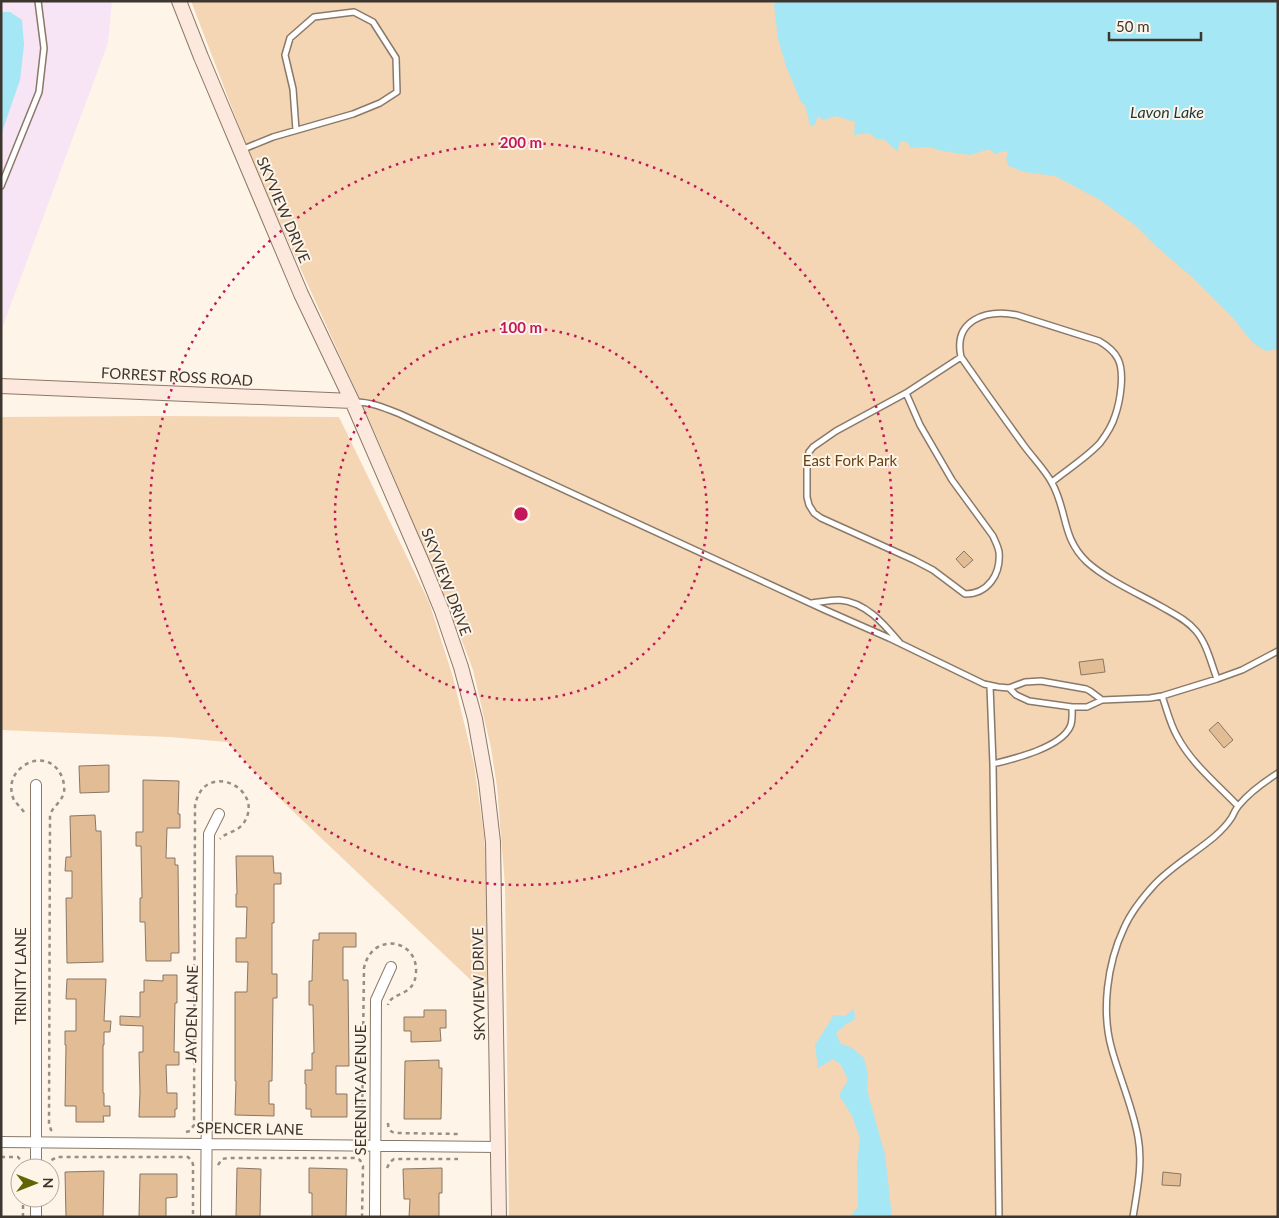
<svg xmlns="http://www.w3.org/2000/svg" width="1279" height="1218" viewBox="0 0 1279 1218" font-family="Lato,sans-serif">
<rect width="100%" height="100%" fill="#fff4e8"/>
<path fill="#f7e5f6" d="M1 1H112L108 43 1 331Z"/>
<path fill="#f4d5b4" d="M191 1H920L1278 192V1217H509L505 885 497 787 491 748 473 670 459 633 379 442 255 168Z
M154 416 339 417 429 602 453 677 474 764 484 835 488 895 489 985 475 984 279 798 227 742 170 737 1 730V417Z"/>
<path fill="#a5e7f5" d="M778 1H1278V349L1266 351 1253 343 1233 318 1192 277 1157 247 1136 226 1100 200 1055 176 1024 172 1009 166 1006 159 1008 152 1003 151 995 154 989 149 970 155 943 151 929 147 911 148 907 142 901 141 897 151 884 139H877L869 133 854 135 855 122 836 116 823 120 818 116 814 126 810 125 805 105 801 102 786 66 778 39 774 4Z
M1 12H10L22 20 24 45 20 80 1 135Z
M854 1009 855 1019 845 1025 836 1033 840 1043 852 1048 864 1058 868 1075 867 1090 885 1155 892 1217H850L858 1207 857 1164 860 1138 852 1116 839 1095 848 1080 841 1065 833 1059 818 1068 815 1045 834 1015 845 1016Z"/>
<path fill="#e2bc94" stroke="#876" d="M964 551 973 560 964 568 956 559Z
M1103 659 1105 672 1081 675 1079 662Z
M1218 722 1233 740 1224 748 1209 730Z
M109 765V792L80 793 79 766Z
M143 780 179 781 178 814H180V828H167L166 858H175V865H178L179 953H171V961H146L145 922H140V898H142L141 846H136V832H143Z
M95 815 96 831H101L103 962 67 963 66 898H72V871H65L66 857H71L70 816Z
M236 856H273L274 873H281V884H274V923H272V974H277V998H273L272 1081H269V1104H274V1116L235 1115 236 1081H235V992H247L248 962H236V938H246L247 907H236V894H237Z
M319 933H356V947H343V980H348L349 1066H336V1094H347V1117H311V1109H306V1084H305V1070H312V1053H314L313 1005H309V981H312L313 940H319Z
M163 975H177V1003H175L174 1052H179V1065H166L167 1093H177V1109H175V1117H139L140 1092 139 1052H143V1026L120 1025V1016L140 1017V992H144V980L163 981Z
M67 979H106L104 1021H111L110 1032H104V1045H103V1093H104V1106H110V1116H103L104 1122H76V1106H65L66 1045H65V1031H76V999H66Z
M424 1010H446V1028H440L441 1041 411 1042V1031H404V1017H424Z
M439 1060V1068H442L441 1119H404L405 1061Z
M237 1168 261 1169 260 1217H236Z
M309 1168 347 1169 346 1217H312V1193H309Z
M442 1168V1193H439V1217H409L410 1199H404L403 1169Z
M104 1171 103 1217H66L65 1172Z
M1163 1172 1181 1174 1180 1186 1162 1185Z
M140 1174H177V1197L166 1198V1217H139Z"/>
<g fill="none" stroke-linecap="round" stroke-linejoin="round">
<defs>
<path id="lane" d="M241 150 273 137 353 114 380 103 397 92 396 58 373 22 354 12 314 17 290 38 285 55 293 89 296 130
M1 186 39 92 44 48 38 1
M906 393 920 425 952 480 993 536C995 541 998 546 999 552 1001 574 988 594 965 594L933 570 914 560 821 518 814 513 809 505 807 497V462L809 452 813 447 836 431 906 393 961 357
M355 402C371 402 385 408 400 414L823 609 889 638 984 684 998 687 1009 688 1025 682 1041 681 1086 689 1090 691 1102 700
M1052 482C1068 469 1086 458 1100 443 1106 435 1112 426 1115 416 1120 402 1125 373 1118 359 1114 351 1106 345 1099 341L1017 315C986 309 953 320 961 357 982 387 1003 417 1025 447 1034 459 1045 470 1052 483 1068 512 1061 537 1087 562 1107 580 1139 594 1162 607 1174 614 1187 620 1196 631 1207 644 1211 663 1217 679
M812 603C820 602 831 600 839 600 866 602 884 624 900 643
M990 686 993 764 999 1217
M1009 688 1016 695 1029 701 1072 707H1087L1102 700 1150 698 1162 696 1217 679 1242 670 1278 651
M1162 696C1167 710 1170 724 1177 736 1191 763 1217 784 1238 806
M993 764C1013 759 1060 748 1070 727 1073 721 1072 714 1072 707
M1133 1217C1137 1191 1143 1164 1138 1137 1133 1108 1120 1079 1112 1050 1101 1012 1107 964 1124 928 1131 912 1143 897 1155 884 1172 866 1195 853 1214 837 1221 831 1227 825 1232 817 1234 813 1236 808 1240 804 1250 792 1264 782 1278 773"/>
<path id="street" d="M36 785V1168
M1 1142 498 1147
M36 1217V1198
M206 1217 209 834 219 814
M375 1217 376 1000 391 967"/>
<path id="secondary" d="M179 1 201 57 301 294 352 401 424 567 442 611 461 667 475 719 486 781 493 842 499 1217
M1 386 352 401"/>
</defs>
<use href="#lane" stroke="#8a7968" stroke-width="8"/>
<use href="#street" stroke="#8a7968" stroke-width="12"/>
<use href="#secondary" stroke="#8a7968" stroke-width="16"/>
<path stroke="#978e85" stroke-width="2.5" stroke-dasharray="4 4" stroke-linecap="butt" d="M24 812C21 808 17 804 14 800 0 769 44 745 60 773 63 778 65 786 64 792 62 802 53 806 50 815L49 1124 51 1130 55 1131
M388 1123C388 1128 390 1132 395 1133L458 1134
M186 1132 190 1131 194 1125 195 806C203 758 268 789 243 824 237 832 226 832 220 839
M355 1134C360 1132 362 1128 362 1123L364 968C372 931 418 939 416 972 415 998 391 991 388 1005
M1 1157H18L22 1162 24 1167
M218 1165 222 1159 228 1158H356L360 1160 363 1166 362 1217
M48 1167 50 1161 57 1157H188L191 1160 193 1164V1217
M387 1168 390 1162 394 1159H458
M23 1217V1198"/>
<use href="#lane" stroke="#fff" stroke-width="5"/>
<use href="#street" stroke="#fff" stroke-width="10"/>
<use href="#secondary" stroke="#fce8dc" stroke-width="14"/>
</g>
<g fill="none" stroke="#c2185b" stroke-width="2.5" stroke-dasharray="2.5 5">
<circle cx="521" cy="514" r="186"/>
<circle cx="521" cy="514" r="371"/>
</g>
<g text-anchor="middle" stroke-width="4" stroke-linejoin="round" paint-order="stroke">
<g font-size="15" fill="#3d362f" stroke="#fff4e8">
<text transform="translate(283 210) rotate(67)" y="5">SKYVIEW DRIVE</text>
<text transform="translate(177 377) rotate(3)" y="5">FORREST ROSS ROAD</text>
<text transform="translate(446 582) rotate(69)" y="5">SKYVIEW DRIVE</text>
<text transform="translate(21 976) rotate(-90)" y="5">TRINITY LANE</text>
<text transform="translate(479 984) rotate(-91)" y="5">SKYVIEW DRIVE</text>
<text transform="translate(192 1014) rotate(-89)" y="5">JAYDEN LANE</text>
<text transform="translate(361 1090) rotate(-90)" y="5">SERENITY AVENUE</text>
<text transform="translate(250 1129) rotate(1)" y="5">SPENCER LANE</text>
</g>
<g font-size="15" fill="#664212" stroke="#fff4e8">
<text x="850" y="466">East Fork Park</text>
</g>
<g font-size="16" font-style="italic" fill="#193940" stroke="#fff4e8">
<text x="1167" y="118">Lavon Lake</text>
</g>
</g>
<circle cx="521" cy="514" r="8" fill="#c2185b" stroke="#fff4e8" stroke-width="2.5"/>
<g font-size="15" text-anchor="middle" font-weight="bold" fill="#c2185b" stroke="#fff4e8" stroke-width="4" stroke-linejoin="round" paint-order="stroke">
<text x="521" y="148">200 m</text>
<text x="521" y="333">100 m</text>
</g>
<rect width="1279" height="1218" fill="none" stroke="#3d362f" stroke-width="5"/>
<g transform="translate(35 1183) rotate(90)"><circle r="24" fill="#fff4e8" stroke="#b1a89e"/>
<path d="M0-4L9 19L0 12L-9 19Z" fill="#616501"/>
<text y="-8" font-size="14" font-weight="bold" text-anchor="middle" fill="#3d362f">N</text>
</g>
<path d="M1109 32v8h92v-8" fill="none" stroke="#3d362f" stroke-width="2.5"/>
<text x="1116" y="32" font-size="15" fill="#3d362f" stroke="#fff4e8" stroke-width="4" paint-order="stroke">50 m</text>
</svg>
